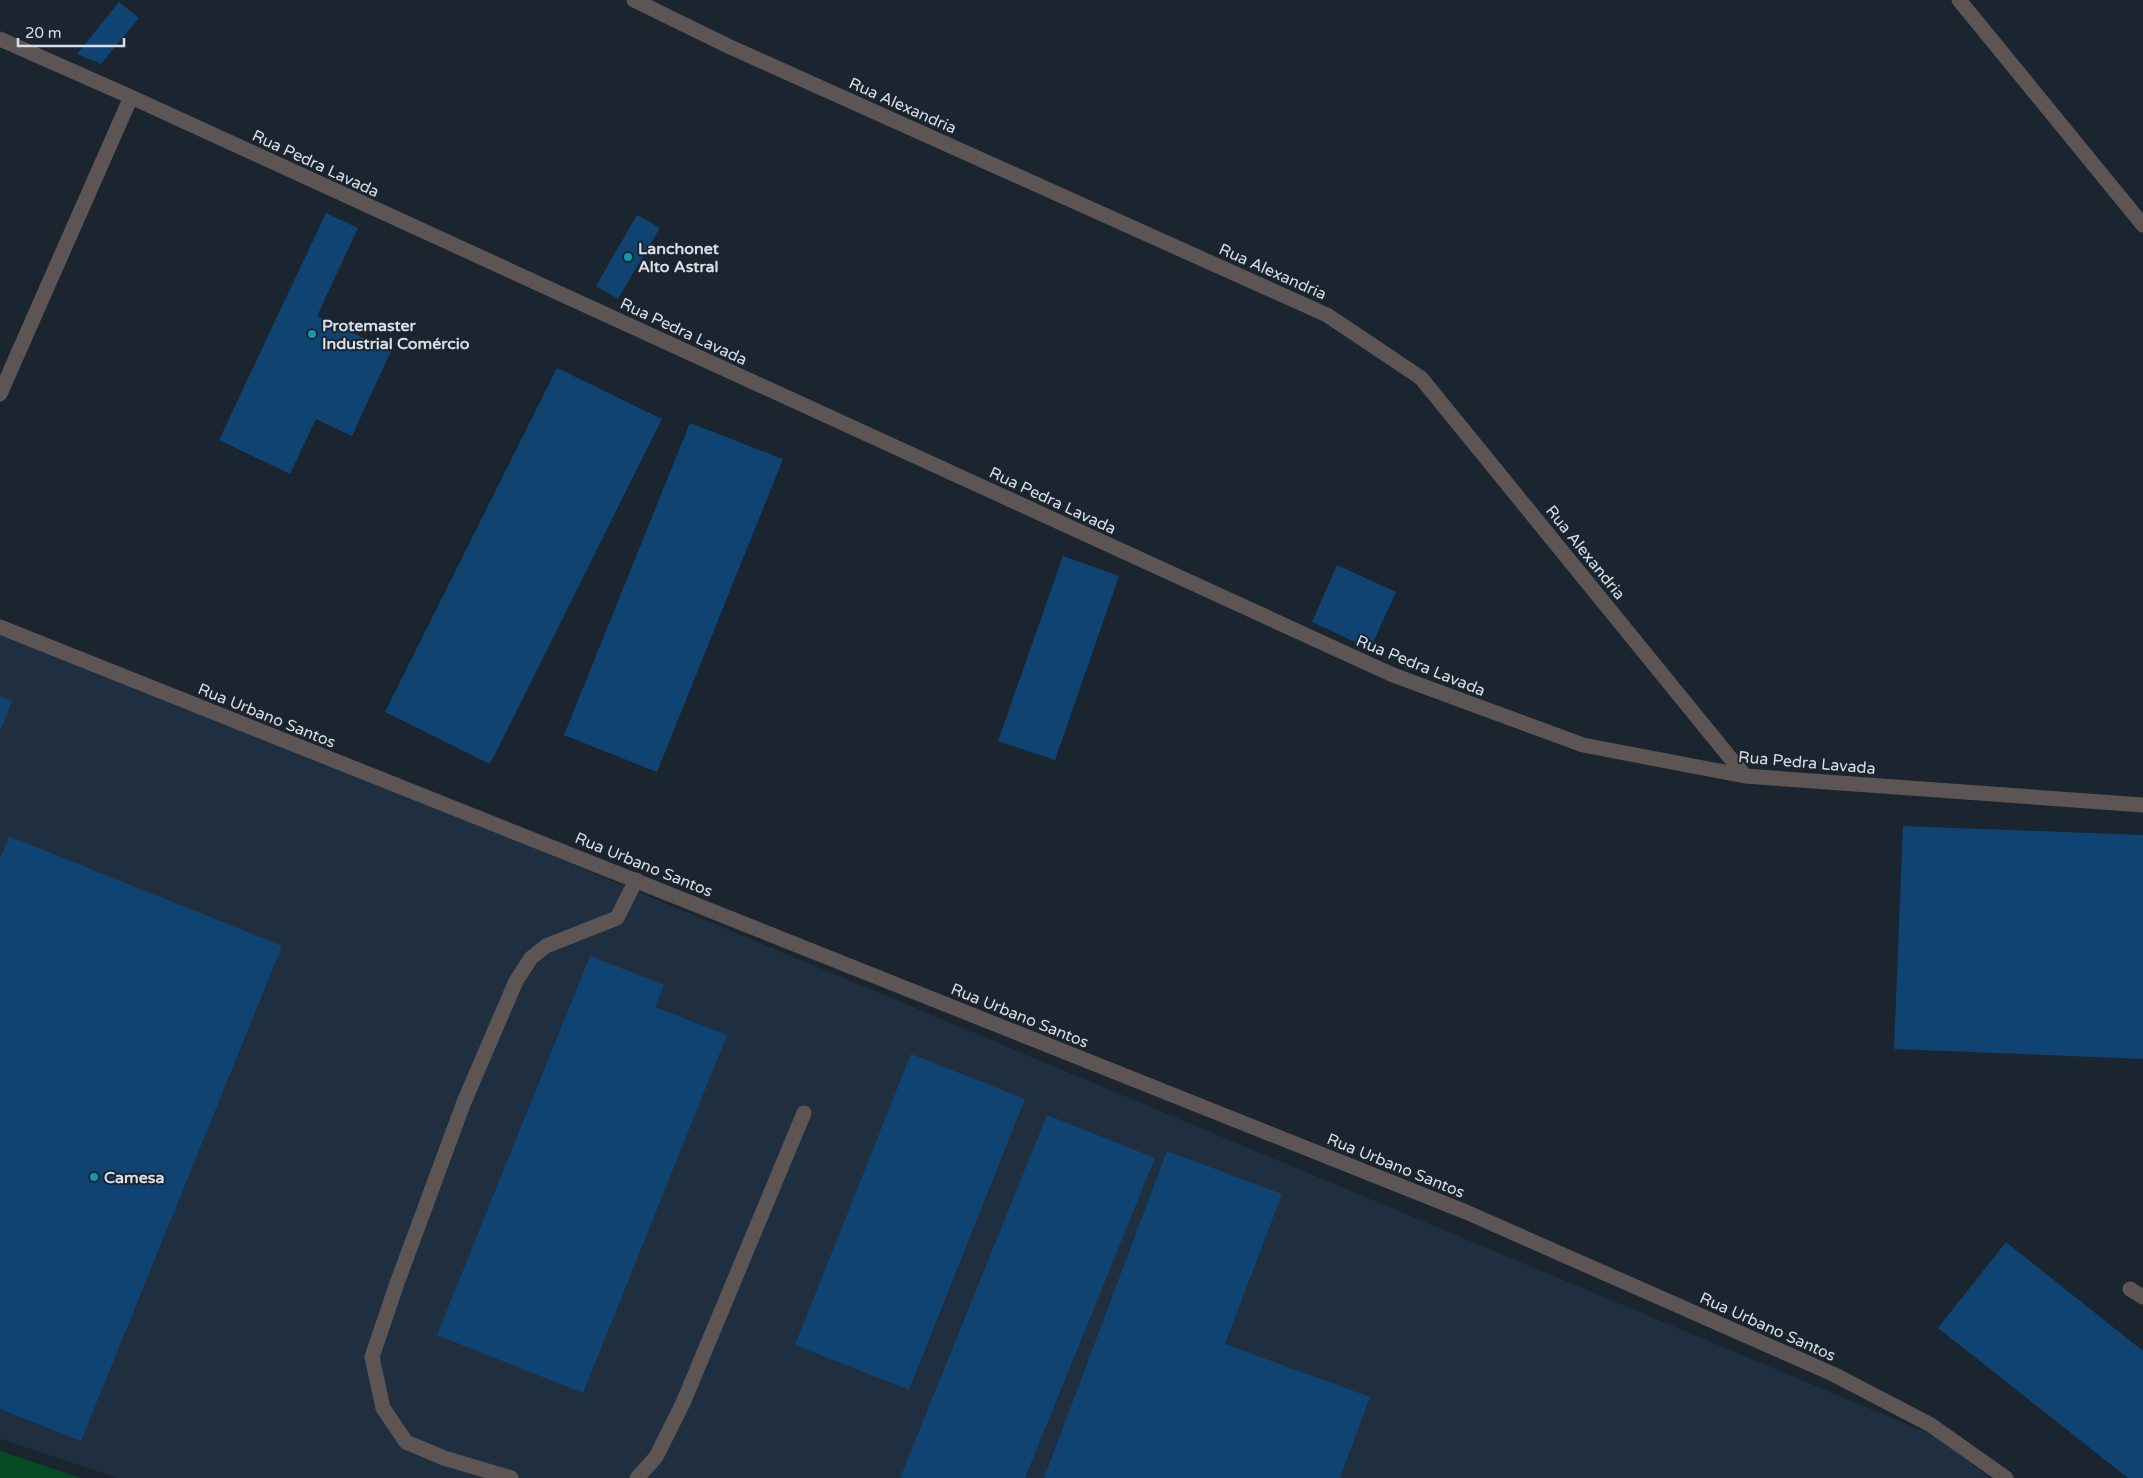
<svg xmlns="http://www.w3.org/2000/svg" width="2143" height="1478" viewBox="0 0 2143 1478" font-family="'Varela Round',sans-serif">
<rect width="100%" height="100%" fill="#1b2530"/>
<path fill="#202f3f" d="M0 624 1937 1437 1990 1478H118L0 1439Z"/>
<path fill="#054c25" d="M0 1451 80 1478H0Z"/>
<path fill="#0f4372" d="M119 2 139 18 101 64 77 54Z
M326 213 358 228 317 316 391 351 352 436 316 419 290 474 219 440Z
M637 215 660 228 618 299 596 286Z
M557 368 662 419 490 764 385 712Z
M690 423 783 459 657 772 564 735Z
M1063 556 1119 576 1055 760 998 741Z
M1337 565 1396 592 1370 649 1312 622Z
M0 696 12 701 0 731Z
M1903 826 2143 835V1059L1894 1049Z
M9 836 282 946 81 1441 0 1409V859Z
M590 956 664 985 655 1007 727 1035 583 1393 437 1335Z
M911 1054 1025 1099 909 1390 795 1345Z
M1047 1115 1155 1158 1025 1478H900Z
M1167 1151 1282 1194 1225 1344 1370 1397 1340 1478H1044Z
M2006 1242 2143 1351V1478H2128L1938 1328Z"/>
<g fill="none" stroke-linecap="round" stroke-linejoin="round">
<path stroke="#5d5553" stroke-width="15" d="M2130 1289 2143 1297
M511 1478 444 1458 406 1442 383 1408 372 1357 396 1286 464 1102 516 981 531 958 546 946 617 918 636 880
M637 1478 656 1457 683 1403 804 1113"/>
<path stroke="#5d5553" stroke-width="15" d="M634 0 728 46 1327 315 1421 378 1745 776
M1959 0 2143 225
M0 39 131 97 1393 675 1583 745 1745 776 2143 805
M0 394 131 97
M0 627 1466 1212 1833 1374 1931 1425 2006 1478"/>
</g>
<g fill="#0f9aa8" stroke="#1b2530" stroke-width="2">
<circle cx="628" cy="257" r="5"/>
<circle cx="312" cy="334" r="5"/>
<circle cx="94" cy="1177" r="5"/>
</g>
<g text-anchor="middle" stroke-width="4" stroke-linejoin="round" paint-order="stroke">
<g font-size="16" fill="#d8dfe6" stroke="#1b2530">
<text transform="translate(903 105) rotate(24)" y="6">Rua Alexandria</text>
<text transform="translate(316 163) rotate(25)" y="6">Rua Pedra Lavada</text>
<text transform="translate(1273 271) rotate(24)" y="6">Rua Alexandria</text>
<text transform="translate(684 331) rotate(25)" y="6">Rua Pedra Lavada</text>
<text transform="translate(1053 500) rotate(25)" y="6">Rua Pedra Lavada</text>
<text transform="translate(1586 552) rotate(51)" y="6">Rua Alexandria</text>
<text transform="translate(1421 665) rotate(22)" y="6">Rua Pedra Lavada</text>
<text transform="translate(267 715) rotate(22)" y="6">Rua Urbano Santos</text>
<text transform="translate(1807 762) rotate(5)" y="6">Rua Pedra Lavada</text>
<text transform="translate(644 864) rotate(22)" y="6">Rua Urbano Santos</text>
<text transform="translate(1020 1015) rotate(22)" y="6">Rua Urbano Santos</text>
<text transform="translate(1396 1165) rotate(22)" y="6">Rua Urbano Santos</text>
<text transform="translate(1768 1326) rotate(24)" y="6">Rua Urbano Santos</text>
</g>
<g font-size="16" font-weight="bold" fill="#d8dfe6" stroke="#1b2530" text-anchor="start">
<text x="638" y="254">Lanchonet<tspan x="638" dy="18">Alto Astral</tspan></text>
<text x="322" y="331">Protemaster<tspan x="322" dy="18">Industrial Comércio</tspan></text>
<text x="104" y="1183">Camesa</text>
</g>
</g>
<path d="M18 38v8h106v-8" fill="none" stroke="#d8dfe6" stroke-width="2.5"/>
<text x="25" y="38" font-size="15" fill="#d8dfe6" stroke="#1b2530" stroke-width="4" paint-order="stroke">20 m</text>
</svg>
